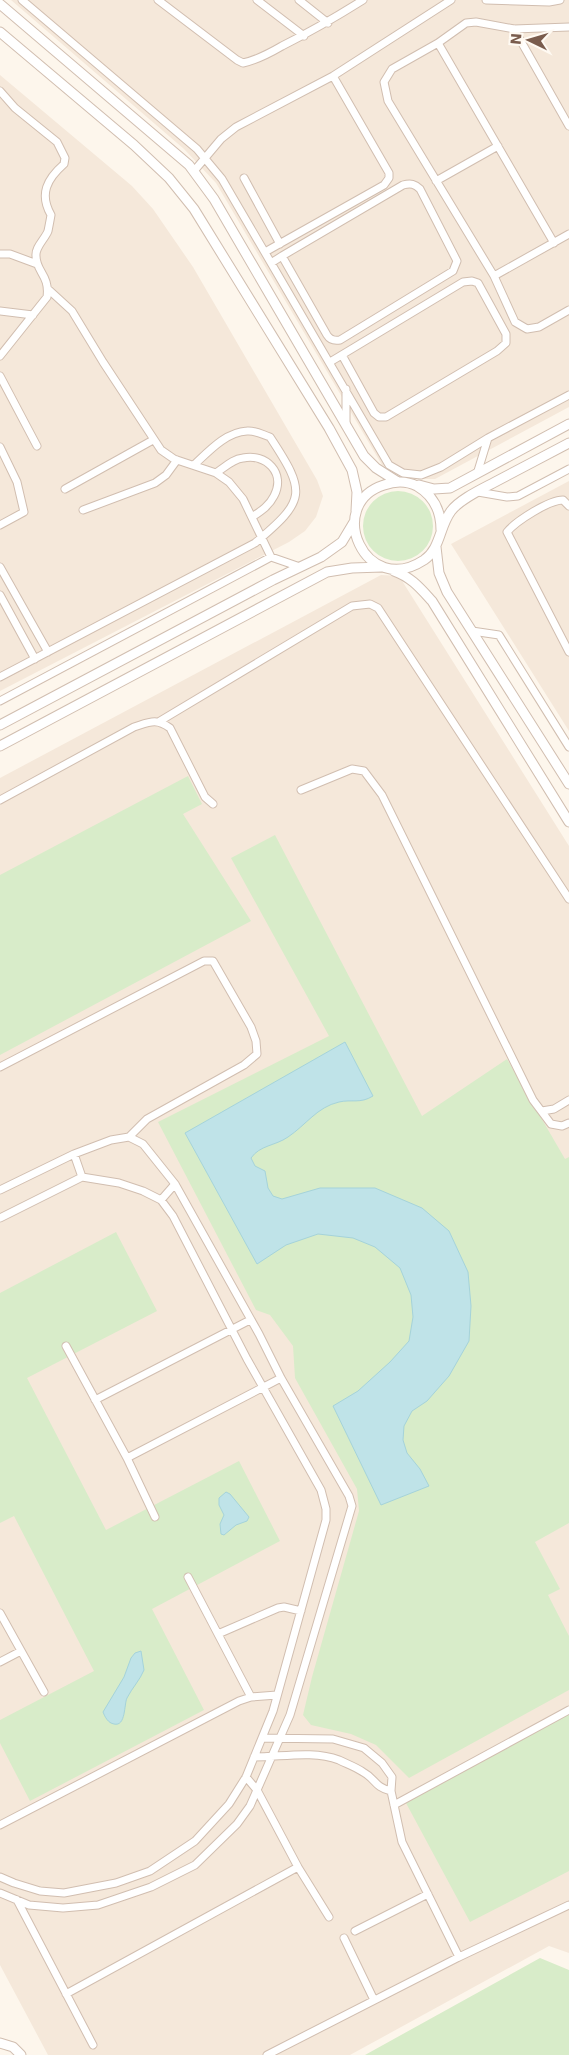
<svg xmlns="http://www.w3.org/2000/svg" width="569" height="2055" viewBox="0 0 569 2055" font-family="'DejaVu Sans',sans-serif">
<rect width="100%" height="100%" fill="#fdf6ec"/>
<path fill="#f5e8da" d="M11 0H569V407L435 479H418L400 476 382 465 216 183 184 149Z
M0 75 132 186 153 209 193 267 317 480 323 496 316 517 305 531 289 542 0 691Z
M569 481V731L451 544Z
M381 575 399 576 569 846V1953L549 1946 350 2055H48L0 1965V778Z"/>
<path fill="#d8ecc9" d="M363 526a35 35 0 1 1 70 0a35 35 0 1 1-70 0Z
M188 776 202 804 183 814 251 921 0 1055V875Z
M275 835 422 1116 507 1059 565 1159 569 1157V1523L535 1542 560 1589 548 1595 569 1636V1690L409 1778 376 1745 351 1734 311 1725 303 1715 312 1677 359 1511 357 1489 295 1378 293 1346 270 1315 256 1310 158 1122 329 1036 231 858Z
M116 1232 157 1311 27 1378 106 1530 239 1461 280 1541 152 1609 204 1710 30 1801 0 1743V1720L94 1671 14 1516 0 1523V1293Z
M569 1712V1871L470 1922 406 1803Z
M540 1958 569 1970V2055H365Z"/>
<path fill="#bfe3e8" stroke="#a5d3da" d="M345 1042 373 1096C360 1104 352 1099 339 1102 317 1107 306 1125 288 1137 275 1146 260 1145 251 1158L255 1166 265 1171 268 1188 273 1196 282 1199 320 1188H375L422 1208 449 1231 468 1272 471 1306 469 1341 449 1376 427 1401 412 1411 404 1426 403 1440 407 1453 420 1469 429 1486 381 1505 333 1406 358 1391 390 1362 409 1341 413 1317 411 1295 400 1268 375 1247 353 1238 318 1234 286 1245 257 1264 185 1133Z
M226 1492 230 1494 249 1517 247 1521 236 1525 224 1535 221 1534 220 1524 224 1515 219 1505V1498Z
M141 1651 144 1670C140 1680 132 1688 127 1698 124 1704 126 1727 114 1724 108 1723 105 1717 103 1712L124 1677 131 1658 135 1653Z"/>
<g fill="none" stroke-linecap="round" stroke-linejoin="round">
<defs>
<path id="minor" d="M22 0 197 149 222 179 389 465 403 473 421 475 441 467 488 438 569 395
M158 0 237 60 243 63C257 60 270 53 282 46 310 32 336 17 363 0
M257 0 304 36
M299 0 328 23
M486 0 549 2 560 0
M569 27 514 29 476 22 466 23 438 43 392 69 384 82 388 101 494 276 515 322 527 329 539 327 569 310
M514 29 569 126
M438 43 554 243
M0 91 15 108 57 142 65 158 64 164C47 179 39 194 51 215 50 221 49 226 48 231 45 239 35 247 36 256 36 272 50 275 47 297L0 356
M194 171 221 139 236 127 333 76 451 0
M244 178 280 244
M436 181 498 146
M265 252 384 185 389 178V173L333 76
M0 254H10L37 264
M271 263 282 256 403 185C411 183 415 184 420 189L457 261 453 271 340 340C334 341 330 340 327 335L282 256
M494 276 569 234
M48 289 72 311 103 362 161 450 174 459 216 473 229 482 243 499 271 557
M0 311 33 315
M330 362 463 282 472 281 478 283 506 334V343L497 351 386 417H379L374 413 342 355
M0 376 37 446
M346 389V423
M0 447 17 482 24 512 0 525
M216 473C225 467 233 459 243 458 266 453 286 473 274 496 269 506 261 511 252 517
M477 474 488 438
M65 489 153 440
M478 492 507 497 518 496 569 469
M569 506 563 500C549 500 516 521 507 532L569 652
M83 510 155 483 166 475 177 460
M0 567 48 652
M0 595 35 659
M472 631 499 635 569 747
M0 677 255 543C306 500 307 493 270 437 263 435 255 430 247 431 226 432 209 451 194 465
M0 701 271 557 300 567
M160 721 352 606 370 604 378 608 569 899
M301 790 352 769 364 771 382 795 533 1100 551 1124 562 1126 569 1123
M0 800 134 727C150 722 156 718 170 728L205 797 213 804
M0 1067 204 961H213L251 1027 256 1041 257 1054 244 1065 147 1119 129 1137
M542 1111 554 1109 569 1100
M74 1154 82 1177
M0 1190 74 1154 111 1140 129 1137 143 1144 175 1184 259 1334 281 1378 349 1496 352 1506 290 1715 250 1806 237 1824 195 1865 151 1887 98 1905 63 1908 29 1905 0 1893
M161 1200 175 1184
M0 1218 82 1177 119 1183 143 1191 161 1200 173 1216 247 1359 321 1490 326 1509V1520L273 1711 246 1777 229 1804 195 1841 150 1871 116 1883 64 1893 40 1891 14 1883 0 1877
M66 1346 127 1458 155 1517
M95 1400 250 1320
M127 1458 281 1378
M188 1577 251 1697
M0 1613 44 1692
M218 1634 278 1608 284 1607 301 1611
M0 1662 21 1651
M262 1738 333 1739 364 1748 382 1763 392 1777 391 1791 402 1842 459 1957
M254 1757C282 1757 313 1750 339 1760 347 1764 356 1767 363 1772 376 1779 374 1787 391 1791
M246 1777 257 1790 298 1867 329 1917
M394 1805 569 1710
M0 1825 239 1701 251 1697 277 1695
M17 1900 93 2045
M355 1931 428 1894
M344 1938 374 2000
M66 1994 298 1867
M267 2055 459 1957 569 1905"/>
<path id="tertiary" d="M0 4 189 165 214 199 364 456 376 468 398 482
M0 32 134 145 169 178 194 209 329 428 352 470 357 492 356 511
M419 485 434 489 450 488 569 424
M441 530C441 512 434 496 417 486 407 481 395 481 384 485 324 504 365 599 424 560 441 548 439 527 451 511 460 499 482 489 495 482 520 469 544 456 569 443
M436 547 439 573 447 592 569 784
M394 571C411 577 420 588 432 601L569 822
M0 725 273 580 321 557 342 542 354 522
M0 746 327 572 352 568 382 567
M0 2043 13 2047 21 2055"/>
</defs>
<use href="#minor" stroke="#d1beb0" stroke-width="9"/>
<use href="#tertiary" stroke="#d1beb0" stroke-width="11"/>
<use href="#minor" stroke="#fff" stroke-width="7"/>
<use href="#tertiary" stroke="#fff" stroke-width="9"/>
</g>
<g transform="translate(529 40) rotate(275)" stroke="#fffaf3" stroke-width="4" paint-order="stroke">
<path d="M0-4L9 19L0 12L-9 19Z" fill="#7a5c4d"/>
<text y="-8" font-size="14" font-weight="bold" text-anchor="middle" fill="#7a5c4d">N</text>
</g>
</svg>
